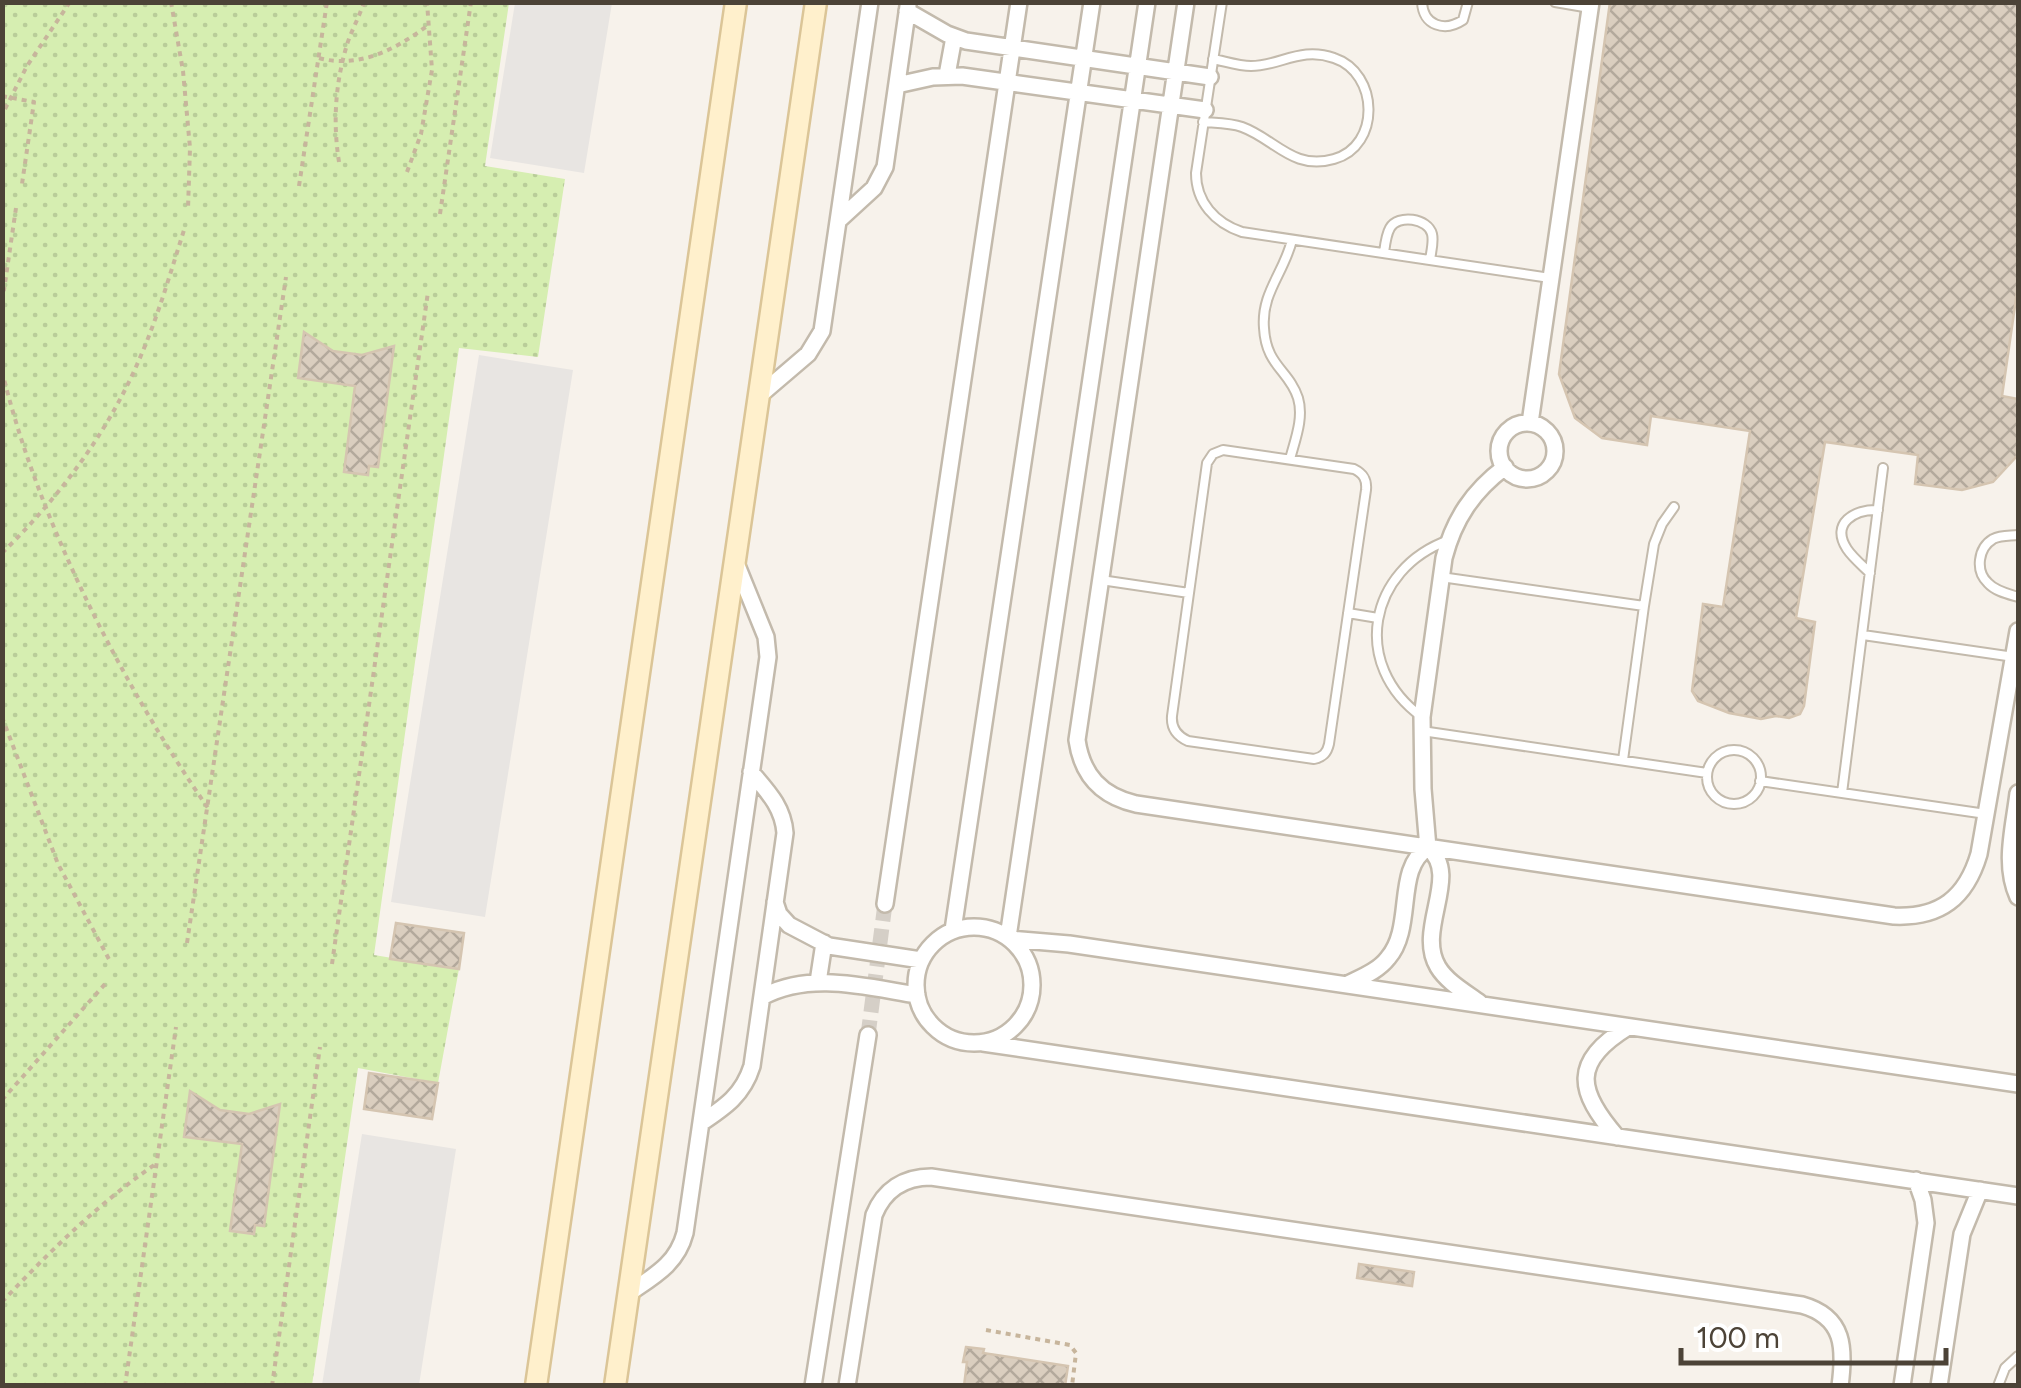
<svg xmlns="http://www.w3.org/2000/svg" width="2021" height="1388" viewBox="0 0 2021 1388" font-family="Figtree,sans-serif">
<defs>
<pattern id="park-dots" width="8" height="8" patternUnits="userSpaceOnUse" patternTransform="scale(2.5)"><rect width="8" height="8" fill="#d6eeb1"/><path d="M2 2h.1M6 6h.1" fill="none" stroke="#b9cd99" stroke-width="1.8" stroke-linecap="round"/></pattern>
<pattern id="building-cross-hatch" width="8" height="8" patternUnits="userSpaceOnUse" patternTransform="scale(2.5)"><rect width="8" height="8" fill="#dacebf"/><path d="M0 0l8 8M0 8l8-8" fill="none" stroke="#b3a99c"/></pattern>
</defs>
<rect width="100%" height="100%" fill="#f7f2eb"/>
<path fill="url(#park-dots)" d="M3 3H509L485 166 565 179 538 357 459 348 374 955 459 969 438 1083 358 1068 312 1385 3 1386Z"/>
<path fill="#e8e5e2" d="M515 3H612L584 173 490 158Z
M479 355 573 370 485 917 391 902Z
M362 1134 456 1149 419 1385H322Z"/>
<path fill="url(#building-cross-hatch)" stroke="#d5c5b1" stroke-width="2.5" d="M1610 2H2018V285L2002 396 2018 399 2017 456 1993 482 1962 490 1915 484 1918 455 1825 442 1796 618 1815 622 1804 706 1800 714 1789 718 1776 716 1761 719 1729 713 1698 701 1692 691 1703 604 1723 607 1750 431 1651 416 1647 445 1602 438 1575 418 1559 374Z
M304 332 333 351 362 355 394 346 378 467 369 466 368 475 344 472 355 386 298 378Z
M396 923 464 933 459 969 390 959Z
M369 1073 438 1083 432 1119 364 1109Z
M190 1091 220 1110 249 1114 280 1104 264 1226 255 1225 254 1234 230 1231 242 1144 184 1137Z
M1359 1264 1414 1272 1412 1286 1357 1278Z
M966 1347 984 1349 983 1353 1068 1366 1065 1386H964L967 1362H963Z"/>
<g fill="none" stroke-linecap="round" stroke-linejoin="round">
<path stroke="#d5cfc7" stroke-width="15" stroke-dasharray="15 8" stroke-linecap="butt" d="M868 1035 885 904"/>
<defs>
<path id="service" d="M1222 2 1196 173C1196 202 1215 223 1242 232L1550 278
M1422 2C1423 26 1445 32 1463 20L1468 2
M1555 2 1590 8
M1203 122C1215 123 1231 123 1242 127 1275 139 1293 171 1334 159 1381 146 1379 73 1334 58 1301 46 1280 66 1251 66 1239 66 1224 61 1213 59
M1384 253C1385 245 1386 235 1390 228 1398 214 1428 218 1432 234 1434 242 1431 252 1430 260
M1223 450 1354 469C1364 474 1367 480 1366 490L1329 744C1327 753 1323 757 1314 759L1188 741C1177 736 1171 728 1172 716L1207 463 1213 454Z
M1290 459C1295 440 1304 418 1298 398 1289 370 1266 366 1264 328 1261 293 1284 273 1292 240
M2018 535C2010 536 2001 535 1993 539 1978 548 1975 571 1988 583 1995 591 2008 594 2018 597
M1870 573C1863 566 1853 558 1847 549 1830 523 1855 509 1878 510
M1441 577 1644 606
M1101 580 1189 593
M1348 613 1378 618
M1863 635 2014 657
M1422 717C1350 665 1368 569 1449 540
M1422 731 1707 773
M1707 777a27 27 0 1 1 54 0a27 27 0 1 1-54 0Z
M1623 760 1644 606 1654 544 1662 524 1674 507
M1760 781 1986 814
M1842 793 1883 468
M1998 1386 2005 1368 2018 1356"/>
<path id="minor" d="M1186 2 1077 740C1082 775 1101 796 1136 804L1894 916C1940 918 1966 898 1979 854L2018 631
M907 11 947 34 966 41 1210 77
M947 75 954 37
M897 85 933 77 962 76 1205 110
M838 221 874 188 885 167 908 6
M760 395 808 354 822 331 870 2
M1530 423 1591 2
M1499 451a28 28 0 1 1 56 0a28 28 0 1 1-56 0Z
M2018 793C2014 828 2003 864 2018 897
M775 902 779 914 789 925 829 946 921 960
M885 904 1019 2
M916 985a58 58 0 1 1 116 0a58 58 0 1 1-116 0Z
M953 930 1092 2
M1008 937 1147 2
M1011 939 1069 944 2018 1084
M818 982 824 943
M1348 984C1362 977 1378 971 1388 958 1415 927 1394 868 1428 848
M762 997C810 971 866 987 917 995
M1480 1003C1465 992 1447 982 1438 967 1415 929 1462 875 1428 848L1423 789 1422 717 1444 558C1454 519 1473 491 1505 467
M983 1043 2018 1196
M701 1123C725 1107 743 1095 752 1066L785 833C783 807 768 792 751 772
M1617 1137C1577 1091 1571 1062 1628 1027
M629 1293C654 1276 677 1264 685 1233L768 657 766 637 736 563
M813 1386 868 1035
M847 1386 874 1215C884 1190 904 1177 931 1177L1802 1305C1845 1317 1845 1349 1840 1386
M1902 1386 1926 1223 1923 1200 1916 1180
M1939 1386 1962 1234 1980 1190"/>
<path id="secondary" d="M536 1386 736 2
M615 1386 816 2"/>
</defs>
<use href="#service" stroke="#c3baac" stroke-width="12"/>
<use href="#minor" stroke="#c3baac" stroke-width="20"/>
<use href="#secondary" stroke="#dbc597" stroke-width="25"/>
<path stroke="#c7b59c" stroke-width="4" stroke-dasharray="5 5" stroke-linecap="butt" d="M171 2 183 71 190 148 188 209
M319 58C359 69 396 49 427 26
M2 96 34 102 22 184
M5 109 27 66 70 2
M339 162C333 124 335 86 346 48 350 33 359 18 364 2
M407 172 421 134 432 70 427 2
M299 186 327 2
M440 214 471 2
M2 290H4L16 208
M2 371C38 520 121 683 208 808
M2 553C61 496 111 428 142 353 159 313 171 271 184 230
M2 717 58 864 111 963
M187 943 286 277
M332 964 428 292
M2 1100 105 984
M2 1302C50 1251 99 1203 157 1163
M986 1330 1070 1345 1076 1353 1072 1386
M125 1386 176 1027
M272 1386 320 1047"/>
<use href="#service" stroke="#fff" stroke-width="8"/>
<use href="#minor" stroke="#fff" stroke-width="15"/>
<use href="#secondary" stroke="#fff0cc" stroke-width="20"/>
</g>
<rect width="2021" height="1388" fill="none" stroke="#4c4337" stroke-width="10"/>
<path d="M1681 1348v15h265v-15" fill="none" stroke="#4c4337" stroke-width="5"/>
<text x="1696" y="1348" font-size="30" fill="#4c4337" stroke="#ffffff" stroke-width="8" paint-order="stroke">100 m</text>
</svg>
